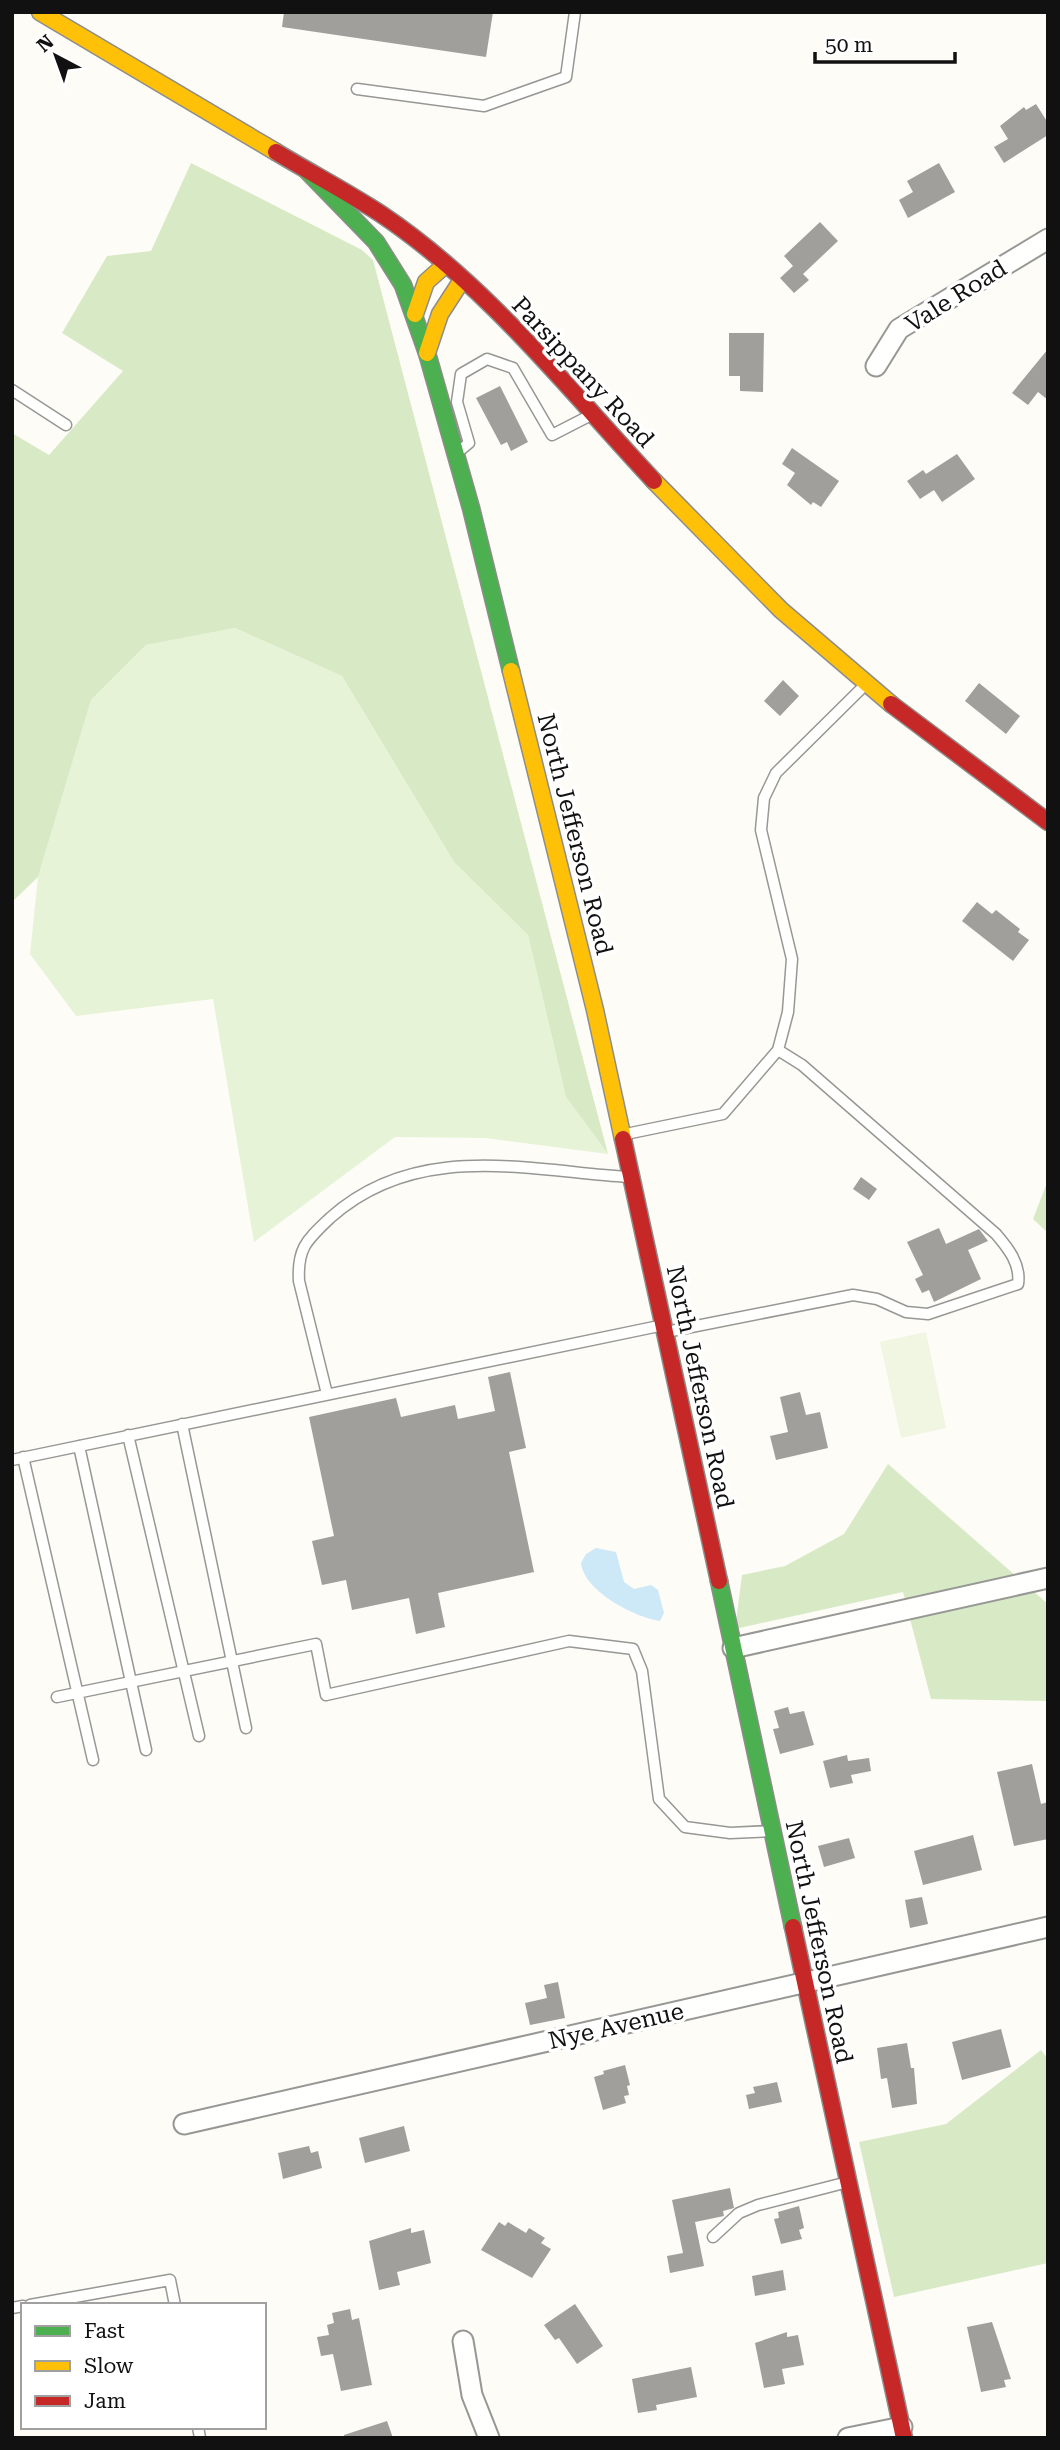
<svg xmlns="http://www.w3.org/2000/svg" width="1060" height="2450" viewBox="0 0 1060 2450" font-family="'Roboto Serif',serif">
<rect width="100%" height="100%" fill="#fdfcf7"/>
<path fill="#e7f3d7" d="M235 628 342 676 454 862 528 935 566 1097 608 1154 486 1138 395 1137 254 1242 213 999 76 1016 30 954 38 877 91 700 146 645Z"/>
<path fill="#d8eac5" d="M191 163 362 250 373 260 608 1154 566 1097 528 935 454 862 342 676 235 628 146 645 91 700 38 877 12 902V433L49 455 123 371 62 333 107 256 151 251Z
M1048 1180V1233L1033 1219Z
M888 1464 1048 1604V1701L931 1699 903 1592 735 1629 742 1575 785 1566 844 1534Z
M1041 2050 1048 2059V2263L894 2297 859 2142 946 2124Z"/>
<path fill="#f0f6e1" d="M926 1332 946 1428 901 1438 880 1342Z"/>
<path fill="#cde8f7" d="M596 1548 616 1552 624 1582 634 1589 651 1585 658 1590 664 1613 660 1621C634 1617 584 1591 581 1563L586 1554Z"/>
<path fill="#a19f9c" d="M284 12H493L486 57 282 27Z
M1036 104 1048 123V135L1004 163 994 147 1008 139 1000 126 1024 107 1026 110Z
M939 163 955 192 908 218 899 200 913 192 907 181Z
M820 222 838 241 803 274 809 280 794 293 780 278 793 266 784 256Z
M729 333H764L763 392 740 391V376H729Z
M1048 349V400L1038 392 1028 405 1012 393Z
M500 386 528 442 511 451 507 442 501 445 476 398Z
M792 448 839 481 821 507 813 502 811 505 787 485 795 473 782 464Z
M957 454 975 479 942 502 934 490 920 499 907 481 923 470 926 474Z
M783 680 799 696 780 716 764 701Z
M979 683 1020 716 1006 734 965 701Z
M977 902 992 914 996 910 1020 929 1018 932 1029 940 1013 961 962 921Z
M861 1177 877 1189 869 1200 853 1189Z
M939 1228 946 1244 979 1229 988 1241 968 1250 981 1279 934 1302 929 1290 922 1293 915 1279 923 1275 907 1242Z
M510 1372 526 1448 509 1452 534 1572 438 1593 445 1627 416 1634 409 1598 352 1610 346 1580 322 1585 312 1541 334 1536 309 1417 396 1398 401 1417 455 1405 458 1419 495 1411 488 1377Z
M800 1392 806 1415 820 1412 828 1448 776 1460 770 1436 788 1432 780 1397Z
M788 1707 790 1714 804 1711 814 1745 780 1754 773 1729 779 1728 774 1711Z
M847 1755 848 1761 869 1758 871 1771 851 1775 853 1783 830 1788 823 1761Z
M1032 1764 1041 1804 1048 1802V1839L1014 1846 997 1772Z
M973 1835 982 1870 923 1885 914 1851Z
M849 1838 855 1858 824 1867 818 1846Z
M922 1897 928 1924 910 1928 905 1900Z
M558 1982 565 2018 530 2025 525 2003 547 1998 544 1985Z
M1001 2029 1011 2067 962 2080 952 2042Z
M907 2043 911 2068H914L917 2104 892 2108 887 2078 881 2079 877 2048Z
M625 2065 630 2085 627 2086 629 2095 624 2096 626 2103 603 2110 594 2077 604 2074 603 2071Z
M777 2082 782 2102 749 2109 746 2095 755 2093 753 2087Z
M404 2126 410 2151 365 2163 359 2138Z
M309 2146 311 2153 318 2151 322 2168 283 2179 278 2153Z
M730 2188 734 2208 723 2211 724 2216 695 2222 704 2266 670 2273 667 2256 683 2253 672 2200Z
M799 2206 804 2228 799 2230 802 2239 781 2244 774 2219 779 2218 778 2212Z
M499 2222 505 2226 508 2222 526 2233 529 2228 545 2238 541 2243 551 2249 532 2278 481 2250Z
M411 2228V2233L424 2230 431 2263 397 2272 400 2285 379 2290 369 2241Z
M783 2270 786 2290 755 2296 752 2276Z
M575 2304 603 2346 577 2364 559 2338 555 2340 544 2325Z
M350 2309 352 2320 359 2318 372 2385 341 2391 333 2354 321 2356 317 2337 329 2335 327 2325 334 2323 332 2313Z
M992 2322 1011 2379 1004 2380 1006 2387 981 2392 967 2327Z
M787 2332V2337L798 2335 804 2365 782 2369 785 2384 764 2388 755 2343Z
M691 2367 697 2397 656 2405 657 2410 638 2413 632 2379Z
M387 2421 393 2438H344V2435Z"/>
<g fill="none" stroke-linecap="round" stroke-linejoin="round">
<defs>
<path id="lane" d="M357 89 484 106 566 77 575 12
M12 390 66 425
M458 452 469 443 457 402 461 374 487 359 513 368 552 435 591 415
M626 1134 723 1114 778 1050 788 1012 792 959 761 830 764 798 776 773 865 685
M666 1332 853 1295 877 1299 906 1312 928 1314 1018 1284C1021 1264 1008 1248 996 1234L802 1065 778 1050
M327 1394 299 1281C297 1248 307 1240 330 1218 416 1141 525 1170 627 1177
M182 1424 246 1728
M128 1435 199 1736
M79 1446 146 1750
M23 1457 93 1760
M12 1460 659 1326
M57 1697 316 1644 326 1695 569 1641 633 1649 642 1671 659 1799 685 1827 730 1833 772 1831
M713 2237 739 2213 758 2205 848 2182
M30 2305 170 2280 175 2305
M12 2308 23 2306
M198 2427 200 2438"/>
<path id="street" d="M876 366 899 329 1048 239
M733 1648 1048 1578
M184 2124 1048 1927
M463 2341 472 2395 489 2438
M848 2438 902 2427"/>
<path id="fast" d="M306 170 376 242 403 285 427 353 471 508 511 671
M719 1581 793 1927"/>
<path id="slow" d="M40 12 276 152
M415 314 426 282 445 265
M427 353 440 314 462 280
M654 481 781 610 891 704
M511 671 595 1010 623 1139"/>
<path id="jam" d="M276 152C311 173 347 192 381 214 487 285 568 389 654 481
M891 704 1048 822
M623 1139 719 1581
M793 1927 904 2438"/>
</defs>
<use href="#lane" stroke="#979795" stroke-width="13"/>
<use href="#street" stroke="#979795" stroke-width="23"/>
<use href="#fast" stroke="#8e8d8b" stroke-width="19"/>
<use href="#slow" stroke="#8e8d8b" stroke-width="19"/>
<use href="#jam" stroke="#8e8d8b" stroke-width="19"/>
<use href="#lane" stroke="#fffffe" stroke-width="10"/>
<use href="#street" stroke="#fffffe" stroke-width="19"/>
<use href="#fast" stroke="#4caf50" stroke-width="16"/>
<use href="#slow" stroke="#ffc107" stroke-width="16"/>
<use href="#jam" stroke="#c62828" stroke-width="16"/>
</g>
<g text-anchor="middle" stroke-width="7" stroke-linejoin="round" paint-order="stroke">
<g font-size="24" fill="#111" stroke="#fff">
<text transform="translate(956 296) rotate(-32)" y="8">Vale Road</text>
<text transform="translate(583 372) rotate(47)" y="8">Parsippany Road</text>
<text transform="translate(575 834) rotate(76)" y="8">North Jefferson Road</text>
<text transform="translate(700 1387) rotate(78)" y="8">North Jefferson Road</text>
<text transform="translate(819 1942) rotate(78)" y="8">North Jefferson Road</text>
<text transform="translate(616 2026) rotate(-13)" y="8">Nye Avenue</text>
</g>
</g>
<rect width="1060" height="2450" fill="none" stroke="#111111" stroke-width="28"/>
<rect x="21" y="2303" width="245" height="126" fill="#ffffff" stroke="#a0a0a0" stroke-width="2"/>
<rect x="35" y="2326" width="35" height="10" fill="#4caf50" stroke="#a0a0a0" stroke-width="2"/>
<text x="84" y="2338" font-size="21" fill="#111111">Fast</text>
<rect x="35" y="2361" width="35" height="10" fill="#ffc107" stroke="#a0a0a0" stroke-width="2"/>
<text x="84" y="2373" font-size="21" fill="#111111">Slow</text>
<rect x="35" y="2396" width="35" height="10" fill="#c62828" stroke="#a0a0a0" stroke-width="2"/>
<text x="84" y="2408" font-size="21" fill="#111111">Jam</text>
<g transform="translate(56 56) rotate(319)" stroke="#ffffff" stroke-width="5" paint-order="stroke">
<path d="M0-5L12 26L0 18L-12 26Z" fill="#111111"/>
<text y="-10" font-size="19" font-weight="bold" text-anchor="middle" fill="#111111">N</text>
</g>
<path d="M815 52v10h140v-10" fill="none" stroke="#111111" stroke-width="3.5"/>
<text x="825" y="52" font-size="21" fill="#111111" stroke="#ffffff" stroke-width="5" paint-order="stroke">50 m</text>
</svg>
